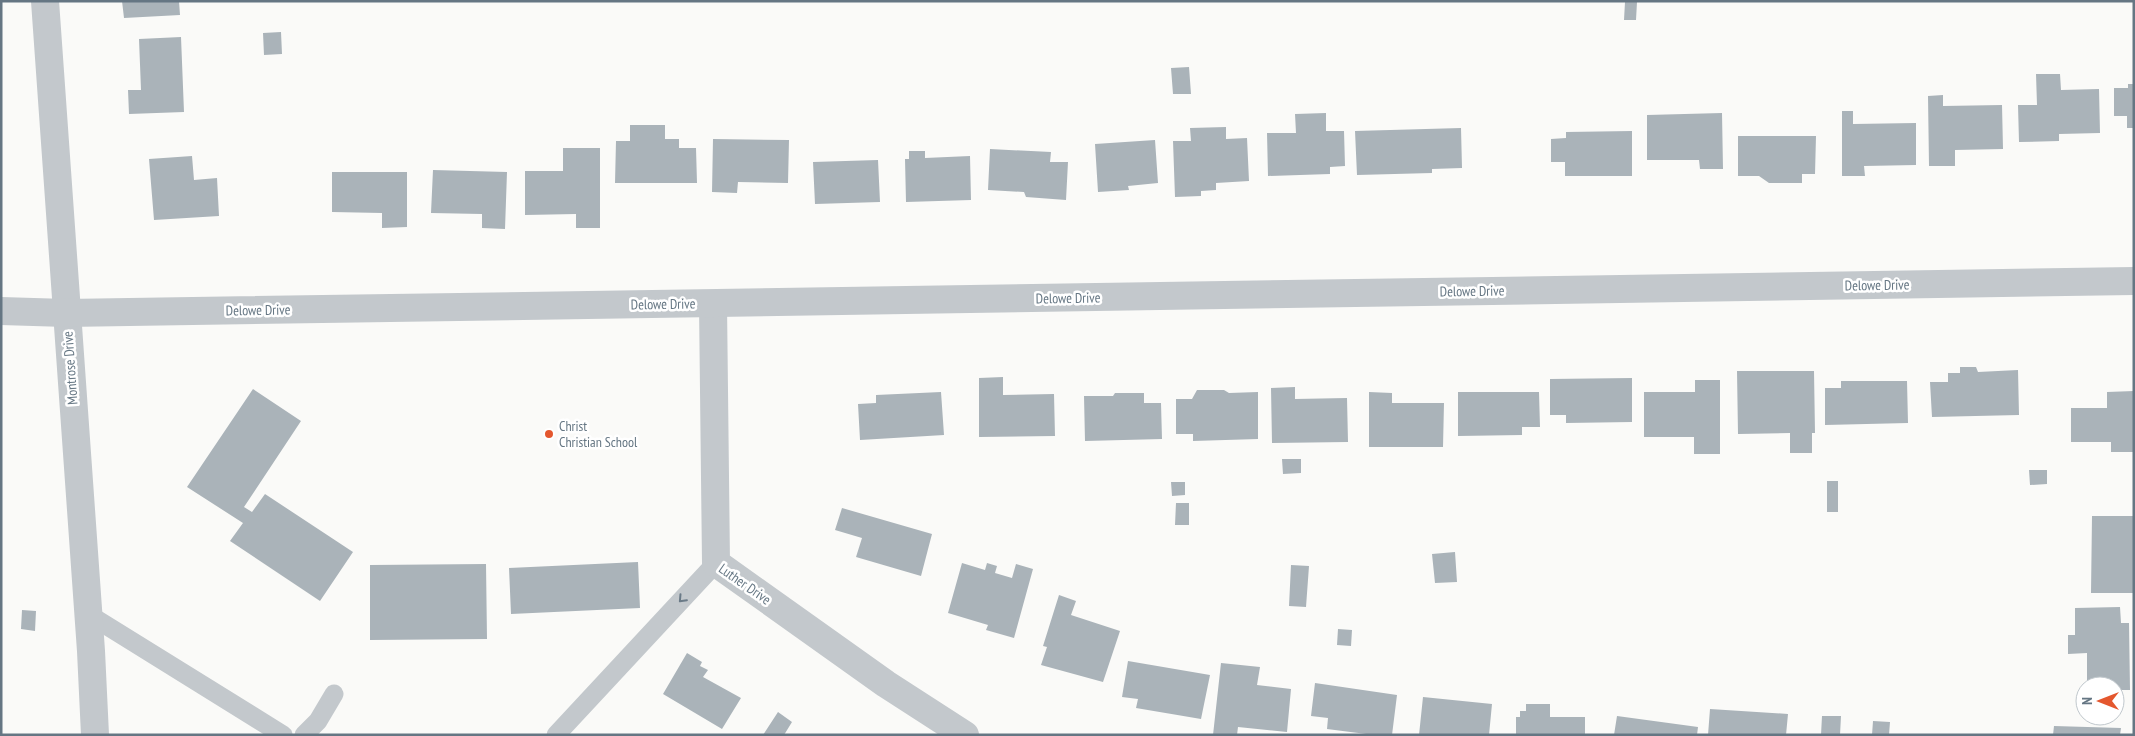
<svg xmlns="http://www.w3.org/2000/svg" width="2135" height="736" viewBox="0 0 2135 736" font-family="'PT Sans Narrow',sans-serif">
<rect width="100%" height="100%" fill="#fafaf8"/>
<path fill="#aab3b9" d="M122 1H179L180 15 124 18Z
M1625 2H1637L1636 20H1624Z
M281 32 282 54 264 55 263 33Z
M181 37 184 112 129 114 128 90H141L139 39Z
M1189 67 1191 94H1173L1171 68Z
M2036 74H2060L2061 90 2099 89 2100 133 2059 134V141L2019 142 2018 105H2037Z
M2128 84H2134V128H2127V116H2114V88H2128Z
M1943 95V106L2002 105 2003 149 1955 150V166H1929L1928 96Z
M1842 111H1853V124L1916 123V165L1864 166 1865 176H1842Z
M1326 113V131H1344L1345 166 1330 167V174L1268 176 1267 133H1296L1295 114Z
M1722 113 1723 169H1700L1699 160H1647V115Z
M630 125H665V139H679V148H696L697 183H615L616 141H630Z
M1226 127V139L1247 138 1249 181 1216 183V190L1201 191V196L1175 197 1173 141H1191L1190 128Z
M1461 128 1462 168 1432 169V173L1357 175 1355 131Z
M1632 131V176H1565V162H1551V139L1566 138V132Z
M1738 136H1816L1815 174H1802V183H1769L1759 176H1738Z
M713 139 789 140 788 183 738 182 737 193 712 192Z
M1155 140 1158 183 1128 186 1129 190 1098 192 1095 144Z
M563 148H600V228H576V214L525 215V171H563Z
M990 149 1051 152 1050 162H1068L1066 200 1026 197 1024 192 988 190Z
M909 151H925V158L970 156 971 200 906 202 905 159H909Z
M192 156 194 180 217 178 219 216 154 220 149 159Z
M878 160 880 202 815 204 813 162Z
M433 170 507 172 505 229 482 228V214L431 213Z
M332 172H407V227L382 228V213L332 212Z
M1960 367H1976L1978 372 2018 370 2019 415 1932 417 1930 382H1948V373H1960Z
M1737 371H1814L1815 433H1812V453H1790V433L1738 434Z
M1003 377V395L1054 394 1055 436 979 437V378Z
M1632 378V422L1566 423V415H1550V379Z
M1695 380H1720V454H1694V437H1644V392H1695Z
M1841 381H1907L1908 423 1825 425V388H1841Z
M1295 387V399L1347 398 1348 442 1272 443 1271 388Z
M253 389 301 421 244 507 252 512 265 494 353 552 320 601 230 541 243 523 187 487Z
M1197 390H1224L1229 393 1258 392V439L1193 441V434H1176V399H1192Z
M2134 391V452H2111V442H2071V408H2107V392Z
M941 392 944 435 860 440 858 404 876 403V395Z
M1369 392 1392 393V403H1444L1443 447H1369Z
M1458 392H1539L1540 427H1522V435L1458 436Z
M1115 393H1144V403H1161L1162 439 1085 441 1084 396H1113Z
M1282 459H1301V473L1283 474Z
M2029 470H2047V484L2030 485Z
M1827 481H1838V512H1827Z
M1171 482H1185V495L1172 496Z
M1176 503H1189V525H1175Z
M842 508 932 534 921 576 856 557 862 538 835 530Z
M2092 516H2134L2133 593H2091Z
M1455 552 1457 582 1435 583 1432 554Z
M638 562 640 608 511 614 509 568Z
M962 563 985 570 987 563 997 566 995 573 1012 578 1016 564 1033 569 1014 638 986 630 988 625 948 613Z
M486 564 487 639 370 640V565Z
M1291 565 1309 566 1306 607 1289 606Z
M1059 595 1076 601 1071 615 1120 631 1103 682 1041 665 1047 647 1043 646Z
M2120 607 2121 623H2129L2130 690H2115V686H2087V653L2068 654V635H2075V608Z
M22 610 36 611 35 631 21 629Z
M1338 629 1352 630 1351 646 1337 645Z
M687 653 702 662 700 666 708 670 703 677 741 698 722 729 663 694Z
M1128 661 1210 675 1201 719 1136 708 1138 699 1122 697Z
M1221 663 1260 667 1257 685 1291 689 1287 732 1238 727 1237 735H1213Z
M1315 683 1397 695 1392 735H1374L1327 729 1328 718 1311 716Z
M1423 697 1492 704 1489 735H1419Z
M1526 704H1550V717H1585V735H1516V717H1520V711H1526Z
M1710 709 1788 714 1786 735H1708Z
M778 712 792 722 784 735H763Z
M1617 716 1698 727 1697 735H1614Z
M1822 716H1841L1840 735H1821Z
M1873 721 1890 722 1889 735H1872Z
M2054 726 2121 728 2120 735H2053Z"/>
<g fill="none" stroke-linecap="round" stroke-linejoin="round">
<path stroke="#c3c8cc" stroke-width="19" d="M88 614 283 735
M304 735 318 721 334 694
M556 735 716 563"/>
<path stroke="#c3c8cc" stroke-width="28" d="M45 1 91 651 95 735
M713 304 716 563 886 684 965 735"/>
<path stroke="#c3c8cc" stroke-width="28" d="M1 311 66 313 2134 281"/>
</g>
<defs><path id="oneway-chevron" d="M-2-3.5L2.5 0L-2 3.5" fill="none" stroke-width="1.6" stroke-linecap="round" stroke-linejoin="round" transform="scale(1.25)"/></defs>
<use stroke="#6a7a87" href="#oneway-chevron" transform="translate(682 599) rotate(133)"/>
<circle fill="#e4572e" stroke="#fff" stroke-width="2" cx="549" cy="434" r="5"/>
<g text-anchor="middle" stroke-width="5" stroke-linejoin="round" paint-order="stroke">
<g font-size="14" fill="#657683" stroke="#fff">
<text transform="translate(1877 285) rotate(-1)" y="5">Delowe Drive</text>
<text transform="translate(1472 291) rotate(-1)" y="5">Delowe Drive</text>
<text transform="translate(1068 298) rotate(-1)" y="5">Delowe Drive</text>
<text transform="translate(663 304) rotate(-1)" y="5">Delowe Drive</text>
<text transform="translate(258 310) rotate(-1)" y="5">Delowe Drive</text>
<text transform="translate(70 368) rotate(-94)" y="5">Montrose Drive</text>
<text transform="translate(745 584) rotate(35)" y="5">Luther Drive</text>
</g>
<g font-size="14" fill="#657683" stroke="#fff" text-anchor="start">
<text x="559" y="431">Christ<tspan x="559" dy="16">Christian School</tspan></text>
</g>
</g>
<rect width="2135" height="736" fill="none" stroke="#657683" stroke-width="5"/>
<g transform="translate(2100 701) rotate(270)"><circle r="24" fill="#ffffff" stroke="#c1c8cd"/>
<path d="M0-4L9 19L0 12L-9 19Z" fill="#e4572e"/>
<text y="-8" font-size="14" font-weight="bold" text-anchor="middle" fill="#657683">N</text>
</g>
</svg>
